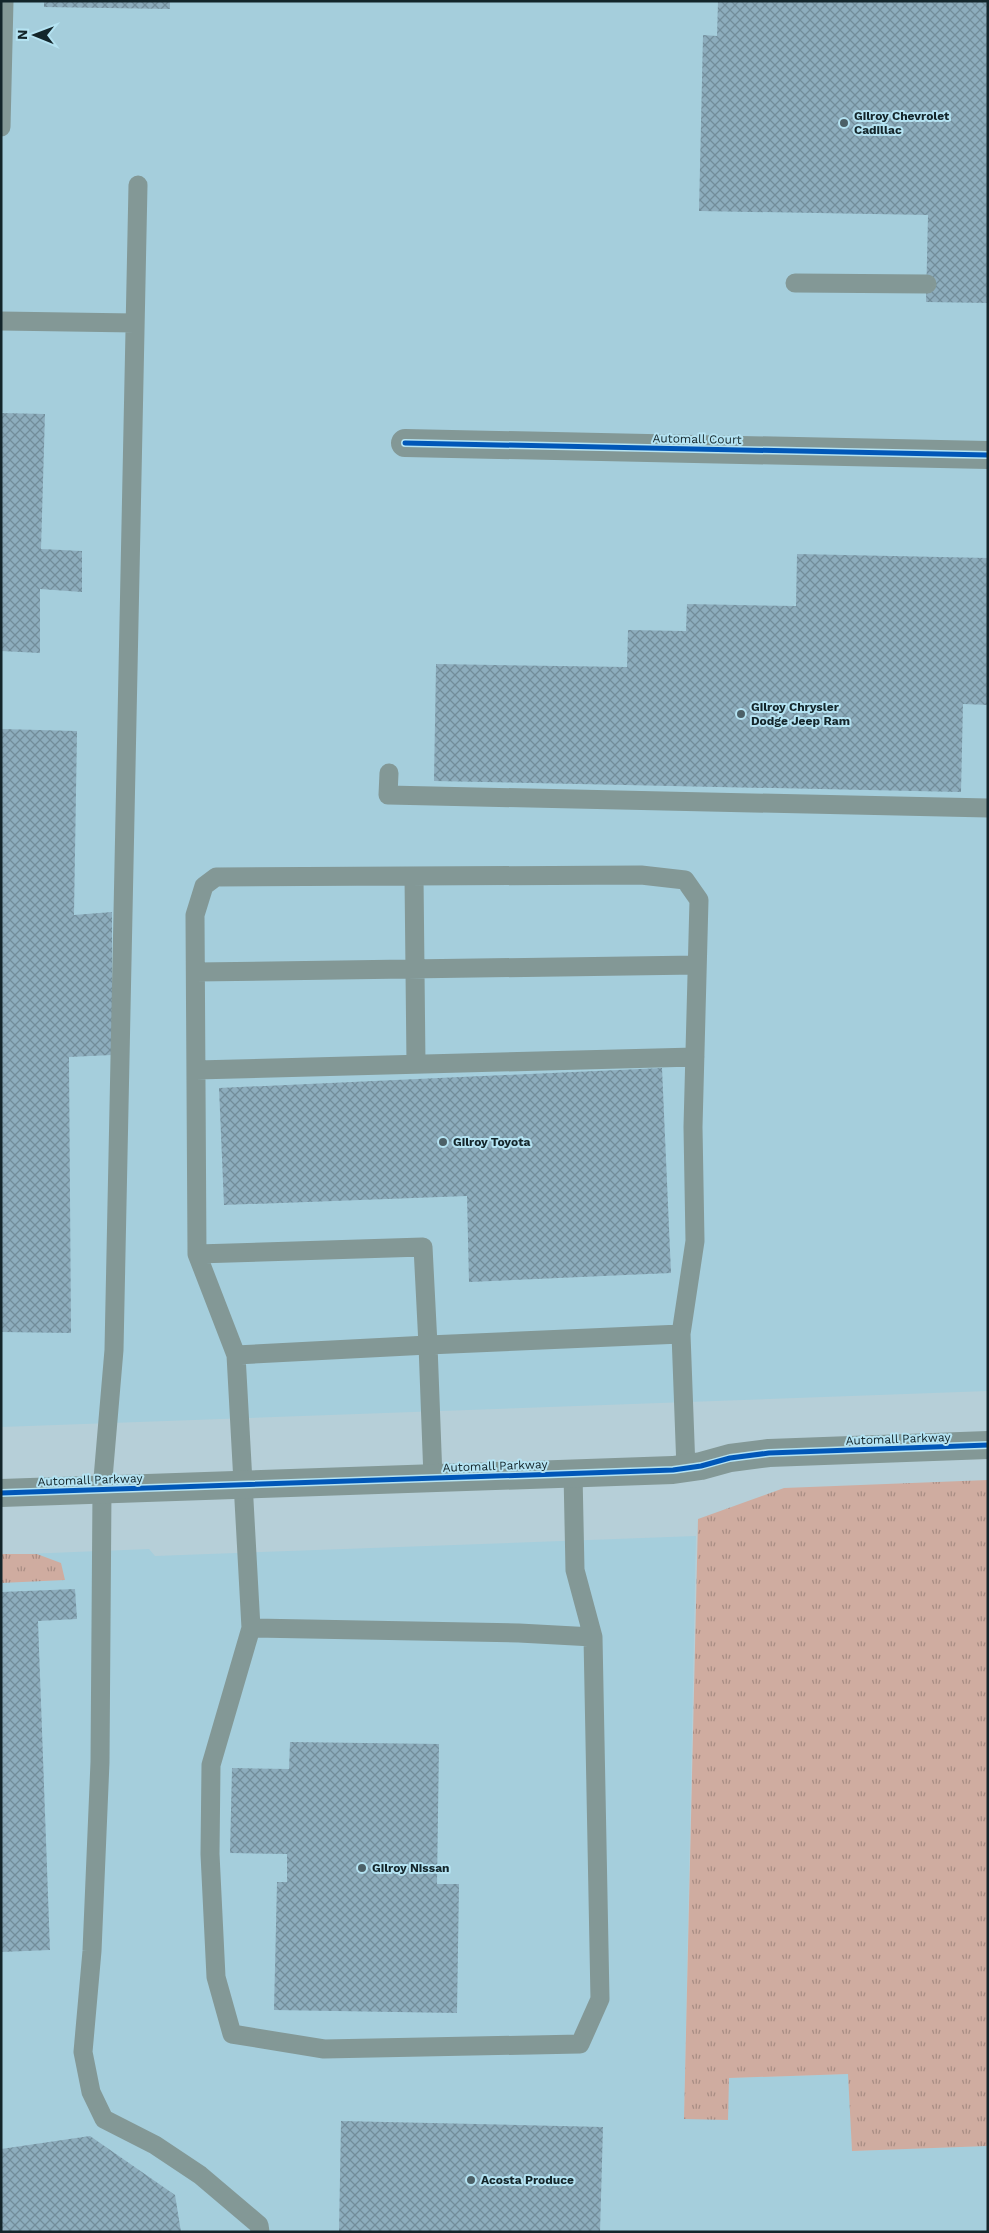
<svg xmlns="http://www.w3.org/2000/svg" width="989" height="2233" viewBox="0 0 989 2233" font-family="'Work Sans',sans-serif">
<defs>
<pattern id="grass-tufts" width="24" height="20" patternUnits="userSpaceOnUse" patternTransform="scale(1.25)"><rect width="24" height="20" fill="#cfaca0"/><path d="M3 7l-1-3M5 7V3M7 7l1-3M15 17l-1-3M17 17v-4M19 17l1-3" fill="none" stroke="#a78c83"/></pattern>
<pattern id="building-cross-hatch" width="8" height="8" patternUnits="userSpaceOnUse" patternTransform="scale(1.25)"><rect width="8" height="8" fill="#8dadbd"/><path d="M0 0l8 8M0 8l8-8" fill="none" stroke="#728d9a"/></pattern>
</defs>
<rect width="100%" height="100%" fill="#b6cfd8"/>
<path fill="#a5cedc" d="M1 1H988V1391L1 1427Z
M696 1536 684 2119 728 2078 849 2074 852 2151 988 2146V2232H1V1555L149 1549 155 1556Z"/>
<path fill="url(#grass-tufts)" d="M988 1480V2146L852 2151 848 2074 729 2078 728 2120 684 2119 698 1519 784 1488Z
M1 1554H37L61 1563 65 1580 1 1583Z"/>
<path fill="url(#building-cross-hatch)" d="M44 1H170V9L44 7Z
M718 1H988V303L926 302 928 215 699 211 703 35 717 36Z
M1 413 45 414 41 549 82 551V592L40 589V653L1 651Z
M797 554 988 558V705L963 704 961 792 434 781 436 664 627 667 628 630 686 631 687 604 796 606Z
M1 729 77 731 74 915 112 912V1055L69 1057 71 1333 1 1332Z
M662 1068 671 1273 469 1282 467 1196 224 1205 219 1088Z
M75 1589 77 1619 38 1621 50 1950 1 1952V1592Z
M290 1742 439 1744 437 1884H459L457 2013 274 2010 277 1882H287V1854L230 1853 232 1768 289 1769Z
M341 2121 603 2127 600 2232H339Z
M90 2136 175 2195 181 2232H1V2149Z"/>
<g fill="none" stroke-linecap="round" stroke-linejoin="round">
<path stroke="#839896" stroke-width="19" d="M1 127 4 1
M138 185 114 1350 102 1490 100 1762 92 1951 83 2052 91 2092 104 2119 155 2145 200 2175 259 2225 260 2232
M795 283 927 284
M1 321 135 323
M389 773 388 795 988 808
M414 876 416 1064
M196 972 697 965
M196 1070 695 1057
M197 1254 423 1247 428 1345 236 1355 251 1628 519 1633 593 1637 575 1570 573 1473
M236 1355 197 1254 195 915 204 886 216 877 641 875 685 880 699 900 693 1127 695 1241 681 1334
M433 1478 428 1345 681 1334 686 1469
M251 1628 211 1765 210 1854 216 1977 232 2034 324 2049 580 2044 600 1999 593 1637"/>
<path stroke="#839896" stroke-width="28" d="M405 443 988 455
M1 1493 673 1470 701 1466 730 1458 769 1453 988 1445"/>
<defs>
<path id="cycleway" d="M405 443 988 455
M1 1493 673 1470 701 1466 730 1458 769 1453 988 1445"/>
</defs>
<use href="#cycleway" stroke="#b5e3f2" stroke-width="8"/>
<use href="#cycleway" stroke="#0057b8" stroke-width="5"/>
</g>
<g fill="#4c6067" stroke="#b5e3f2" stroke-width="2">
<circle cx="844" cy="123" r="5"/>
<circle cx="741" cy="714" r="5"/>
<circle cx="443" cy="1142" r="5"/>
<circle cx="362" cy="1868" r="5"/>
<circle cx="471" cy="2180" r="5"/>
</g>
<g text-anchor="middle" stroke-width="4" stroke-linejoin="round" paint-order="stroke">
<g font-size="12" font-weight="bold" fill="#13252a" stroke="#b5e3f2" text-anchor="start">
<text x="854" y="120">Gilroy Chevrolet<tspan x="854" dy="14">Cadillac</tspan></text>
<text x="751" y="711">Gilroy Chrysler<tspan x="751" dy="14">Dodge Jeep Ram</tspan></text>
<text x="453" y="1146">Gilroy Toyota</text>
<text x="372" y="1872">Gilroy Nissan</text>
<text x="481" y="2184">Acosta Produce</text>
</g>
<g font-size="12" fill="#13252a" stroke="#b5e3f2">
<text transform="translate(697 439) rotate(1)" y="4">Automall Court</text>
<text transform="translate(898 1439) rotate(-2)" y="4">Automall Parkway</text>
<text transform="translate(495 1466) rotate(-2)" y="4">Automall Parkway</text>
<text transform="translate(90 1480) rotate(-2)" y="4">Automall Parkway</text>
</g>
</g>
<rect width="989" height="2233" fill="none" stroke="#13252a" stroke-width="5"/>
<g transform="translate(35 35) rotate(271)" stroke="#b5e3f2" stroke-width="4" paint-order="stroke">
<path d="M0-4L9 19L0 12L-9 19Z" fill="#13252a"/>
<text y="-8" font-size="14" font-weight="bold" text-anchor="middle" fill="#13252a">N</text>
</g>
</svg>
